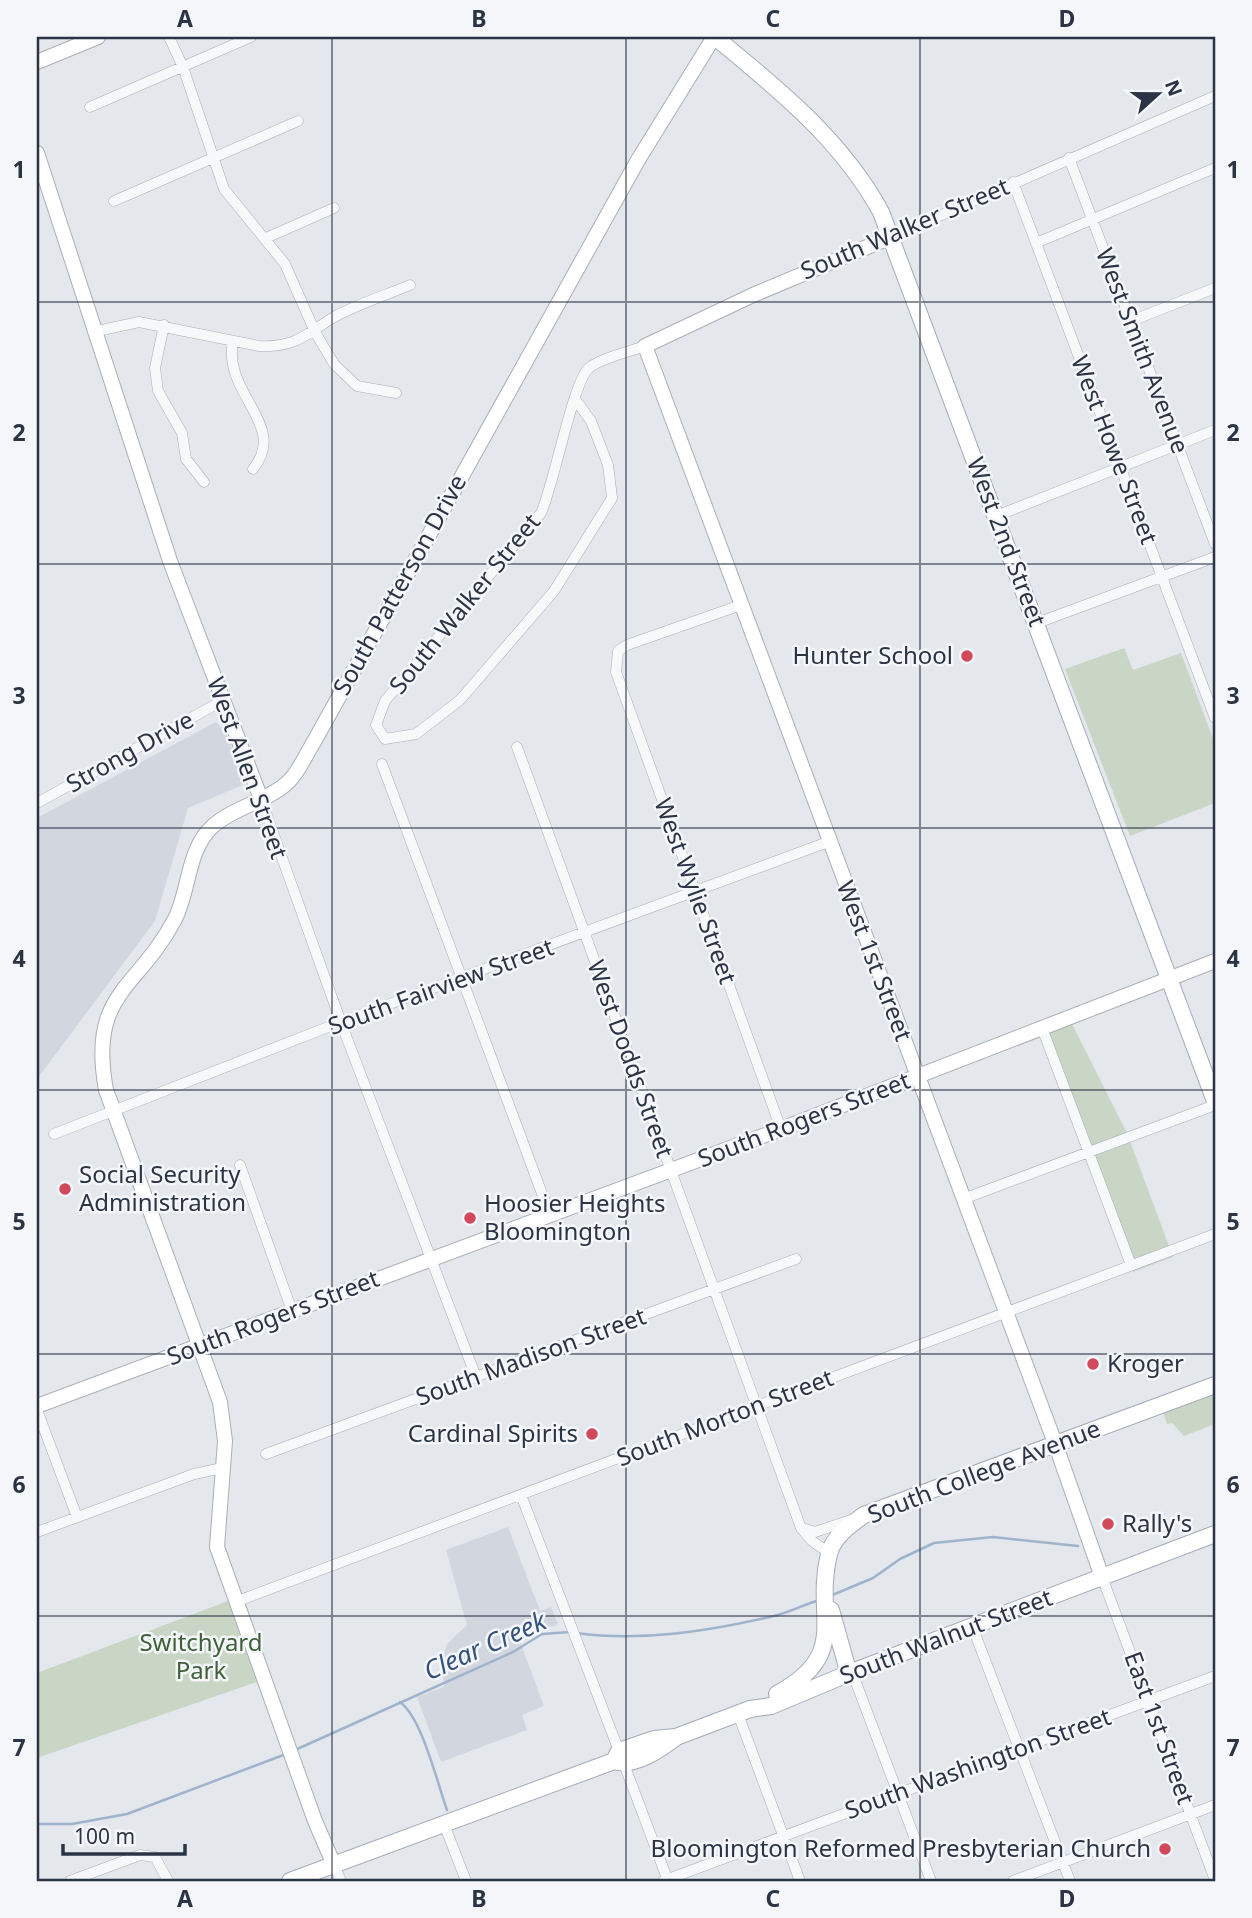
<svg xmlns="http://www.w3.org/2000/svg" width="1252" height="1918" viewBox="0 0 1252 1918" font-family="'Noto Sans',sans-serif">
<rect width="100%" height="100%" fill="#e4e7ec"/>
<path fill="#d2d6de" d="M216 722 226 733 245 784 188 808 155 921 37 1079V818Z
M508 1527 540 1611 551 1607 558 1624 519 1639 544 1706 522 1715 527 1730 441 1762 417 1697 444 1687 442 1660 447 1644 467 1625 446 1550Z"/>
<path fill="#c9d6c5" d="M1124 648 1133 670 1181 653 1215 744V803L1130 836 1065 669Z
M1070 1020 1127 1133 1173 1257 1133 1272 1043 1031Z
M1215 1391V1424L1184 1436 1172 1423 1167 1424 1163 1412Z
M228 1601 257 1682 37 1758V1673Z"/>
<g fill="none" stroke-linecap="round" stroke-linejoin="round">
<path stroke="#9fb4cc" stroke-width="2.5" d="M830 1596 873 1578 900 1559 934 1543 993 1537 1078 1546
M576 1633C642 1642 710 1631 774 1616 790 1612 805 1604 820 1600
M400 1702C422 1718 437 1782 447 1810
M295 1750 513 1652 542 1634 570 1632
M37 1824H72L127 1814 286 1754"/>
<defs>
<path id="street" d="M169 37 183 67 224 189 285 264 315 332 334 364 357 386 396 393
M90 107 251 37
M1069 158 1215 544
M1013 182 1215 718
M114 201 298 121
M891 237 1215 96
M266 238 334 208
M1036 243 1215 168
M1131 321 1215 288
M164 325 155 368 158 391 182 433 186 459 204 482
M97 331 139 322 259 346C296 348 306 334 334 317 358 304 386 295 410 285
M233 341C222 394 289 425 253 469
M575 399 591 421 608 465 612 498 554 591 460 700 416 734 385 739 376 725 385 701 541 513C554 485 573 381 589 368 599 359 631 351 645 346
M996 516 1215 430
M741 605 627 645 618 651 616 672 781 1129
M1037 623 1215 557
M517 747 801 1528 812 1541 829 1553
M382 764 550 1215
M261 799 343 1028 476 1377
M37 803 222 701
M1042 1028 1131 1265
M54 1134 341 1022 828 842
M240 1165 292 1311
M963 1199 1215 1105
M37 1410 77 1517
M266 1454 796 1259
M521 1495 619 1751
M802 1528 815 1532 851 1520
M37 1532 194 1474 222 1468
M1102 1577 1215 1880
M235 1602 1215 1234
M972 1626 1070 1881
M852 1672 931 1881
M738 1714 800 1881
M624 1764 668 1881
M444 1824 466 1881
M334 1865 341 1881
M70 1881 140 1855 155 1857 168 1881
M663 1881 1215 1676
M1013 1881 1215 1805"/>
<path id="secondary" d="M37 62 98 37
M37 153 170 561 261 799
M891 237 753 295 645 346 1055 1443 1102 1577
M37 1406 776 1131 1215 961
M334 1865 315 1821 217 1547 225 1441 220 1402 106 1090C88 992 138 990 175 919 190 889 187 849 213 826 234 807 266 802 287 783 297 775 304 758 311 747L638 160 714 37"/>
<path id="primary" d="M715 37C778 89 841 139 881 212L1215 1101
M831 1610 847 1667 852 1672
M777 1694C852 1653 813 1618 829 1554 833 1537 850 1525 864 1515L1215 1385
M614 1761 619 1751 654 1739 676 1737 750 1709 771 1706 852 1672 1215 1534
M290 1881 614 1761C635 1767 659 1750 675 1738"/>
</defs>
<use href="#street" stroke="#a9aeb7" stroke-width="11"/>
<use href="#secondary" stroke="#a9aeb7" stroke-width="16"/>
<use href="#primary" stroke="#a3abb8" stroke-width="18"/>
<use href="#street" stroke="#f7f8fa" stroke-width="10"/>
<use href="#secondary" stroke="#fff" stroke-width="14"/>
<use href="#primary" stroke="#fff" stroke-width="16"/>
</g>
<path fill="none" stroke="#2b3445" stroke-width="2" stroke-opacity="0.55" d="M332 37V1881M626 37V1881M920 37V1881M37 302H1215M37 564H1215M37 828H1215M37 1090H1215M37 1354H1215M37 1616H1215"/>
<g fill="#d1495b" stroke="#f4f6f9" stroke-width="2.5">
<circle cx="967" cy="656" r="7"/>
<circle cx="65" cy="1189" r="7"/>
<circle cx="470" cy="1218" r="7"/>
<circle cx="1093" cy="1364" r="7"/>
<circle cx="592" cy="1434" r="7"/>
<circle cx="1108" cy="1524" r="7"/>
<circle cx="1165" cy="1849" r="7"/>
</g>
<g text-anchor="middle" stroke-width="5" stroke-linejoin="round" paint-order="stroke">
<g font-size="24" fill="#2b3445" stroke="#f4f6f9">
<text transform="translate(905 229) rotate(-23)" y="8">South Walker Street</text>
<text transform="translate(1142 351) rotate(69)" y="8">West Smith Avenue</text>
<text transform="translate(1114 450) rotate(69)" y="8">West Howe Street</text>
<text transform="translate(1006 542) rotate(69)" y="8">West 2nd Street</text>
<text transform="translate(400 585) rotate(-61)" y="8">South Patterson Drive</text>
<text transform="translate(465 604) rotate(-51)" y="8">South Walker Street</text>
<text transform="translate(130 752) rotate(-29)" y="8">Strong Drive</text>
<text transform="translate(247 768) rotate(70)" y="8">West Allen Street</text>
<text transform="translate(695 891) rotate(70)" y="8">West Wylie Street</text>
<text transform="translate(874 961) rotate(69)" y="8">West 1st Street</text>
<text transform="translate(441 987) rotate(-20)" y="8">South Fairview Street</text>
<text transform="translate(630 1059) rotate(70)" y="8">West Dodds Street</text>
<text transform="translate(804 1120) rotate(-21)" y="8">South Rogers Street</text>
<text transform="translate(273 1318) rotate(-21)" y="8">South Rogers Street</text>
<text transform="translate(531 1357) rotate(-20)" y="8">South Madison Street</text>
<text transform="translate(725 1418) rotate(-21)" y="8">South Morton Street</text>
<text transform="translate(984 1472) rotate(-21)" y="8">South College Avenue</text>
<text transform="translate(946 1637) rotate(-21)" y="8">South Walnut Street</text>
<text transform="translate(1159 1728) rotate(70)" y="8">East 1st Street</text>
<text transform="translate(978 1764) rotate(-20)" y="8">South Washington Street</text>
</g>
<g font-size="24" fill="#2b3445" stroke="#f4f6f9" text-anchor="start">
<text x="953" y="664" text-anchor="end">Hunter School</text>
<text x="79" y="1183">Social Security<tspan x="79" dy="28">Administration</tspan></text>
<text x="484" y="1212">Hoosier Heights<tspan x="484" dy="28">Bloomington</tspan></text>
<text x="1107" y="1372">Kroger</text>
<text x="578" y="1442" text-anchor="end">Cardinal Spirits</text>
<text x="1122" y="1532">Rally's</text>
<text x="1151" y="1857" text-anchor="end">Bloomington Reformed Presbyterian Church</text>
</g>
<g font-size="24" fill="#3f6138" stroke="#f4f6f9">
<text x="201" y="1651">Switchyard<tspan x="201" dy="28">Park</tspan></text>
</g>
<g font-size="26" font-style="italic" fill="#34527a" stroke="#f4f6f9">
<text transform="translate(485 1646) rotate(-24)" y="9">Clear Creek</text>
</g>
</g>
<rect width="1252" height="1918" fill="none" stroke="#f4f6f9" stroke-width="77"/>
<g transform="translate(1158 94) rotate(69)" stroke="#f4f6f9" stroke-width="5" paint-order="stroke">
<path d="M0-5L12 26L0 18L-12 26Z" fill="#2b3445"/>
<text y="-10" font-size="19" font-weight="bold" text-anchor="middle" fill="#2b3445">N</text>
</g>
<path d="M63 1844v10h122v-10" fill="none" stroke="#2b3445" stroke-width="3.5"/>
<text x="74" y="1844" font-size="21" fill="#2b3445" stroke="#f4f6f9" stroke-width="5" paint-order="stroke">100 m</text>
<rect x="38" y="38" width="1176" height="1842" fill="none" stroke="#2b3445" stroke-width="2.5"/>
<g font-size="23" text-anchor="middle" font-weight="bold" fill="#2b3445">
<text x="185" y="27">A</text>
<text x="479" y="27">B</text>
<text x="773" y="27">C</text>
<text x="1067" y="27">D</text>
<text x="19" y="178">1</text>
<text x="1233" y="178">1</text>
<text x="19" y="441">2</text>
<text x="1233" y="441">2</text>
<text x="19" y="704">3</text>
<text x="1233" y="704">3</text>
<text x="19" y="967">4</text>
<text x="1233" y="967">4</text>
<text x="19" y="1230">5</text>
<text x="1233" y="1230">5</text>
<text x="19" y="1493">6</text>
<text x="1233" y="1493">6</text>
<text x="19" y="1756">7</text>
<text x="1233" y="1756">7</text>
<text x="185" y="1907">A</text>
<text x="479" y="1907">B</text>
<text x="773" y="1907">C</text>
<text x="1067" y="1907">D</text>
</g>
</svg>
